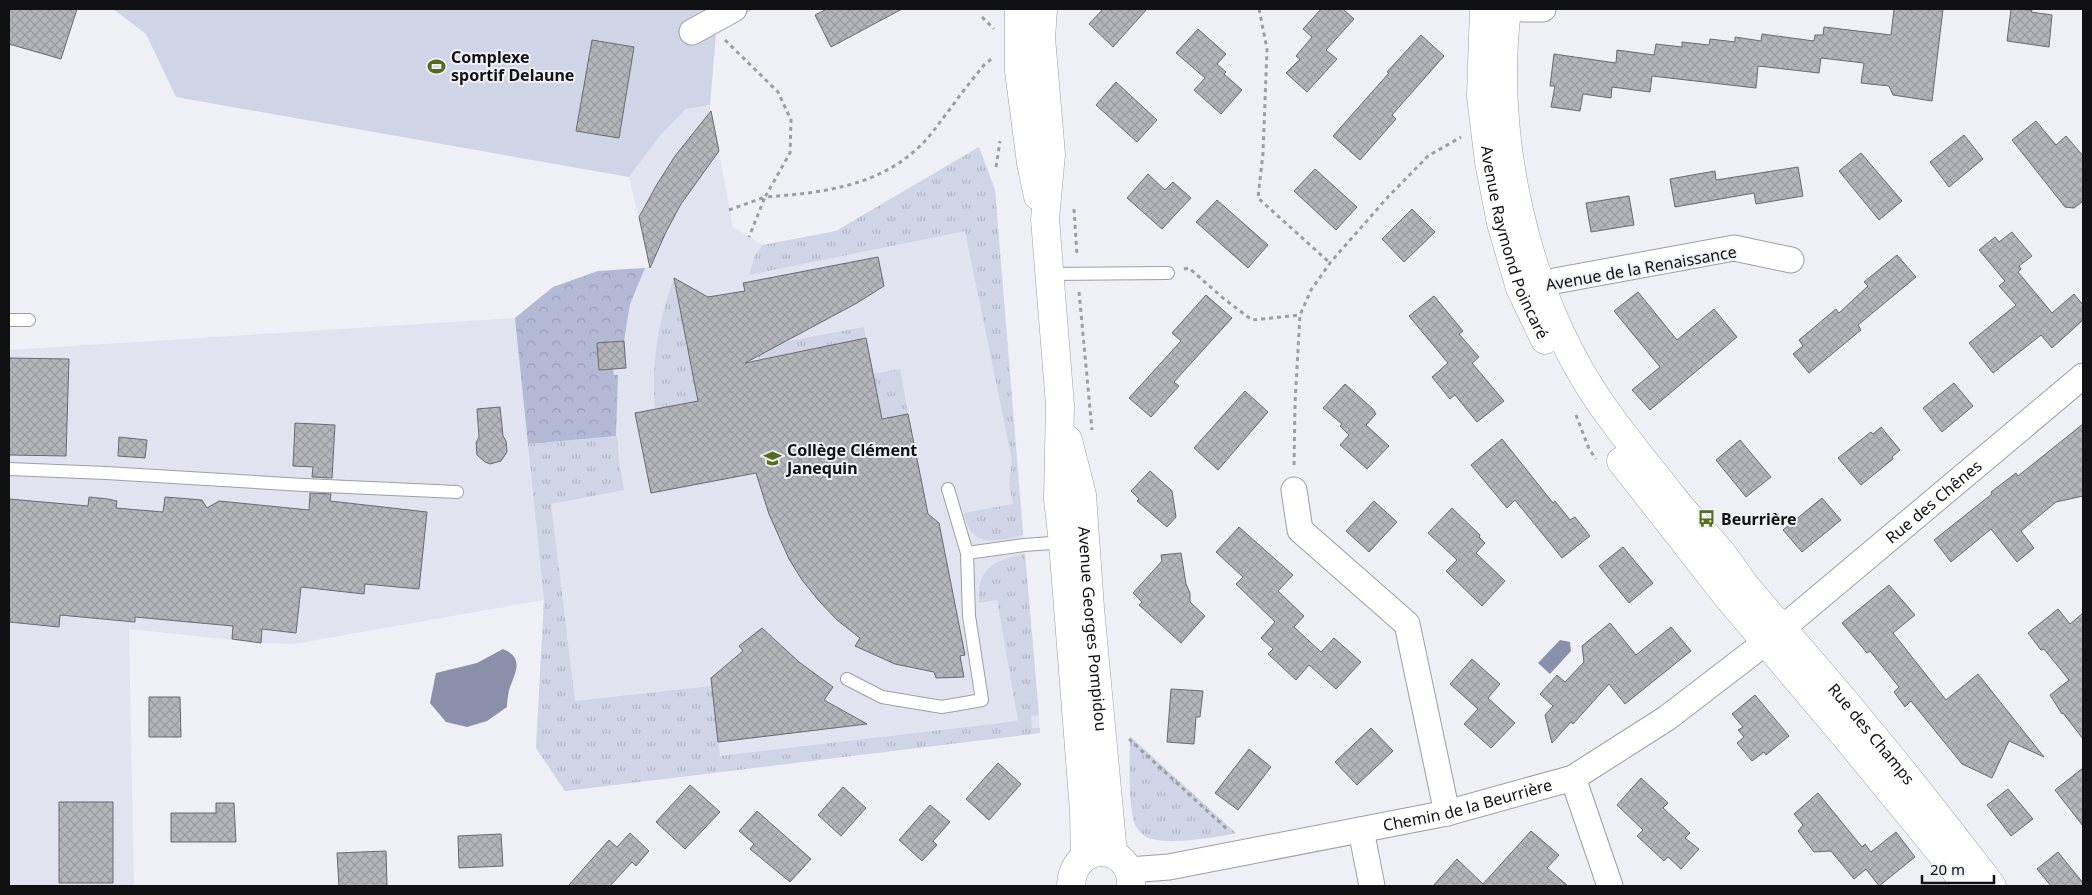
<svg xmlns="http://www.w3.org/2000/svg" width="2092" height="895" viewBox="0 0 2092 895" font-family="'Noto Sans',sans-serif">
<defs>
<pattern id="grass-tufts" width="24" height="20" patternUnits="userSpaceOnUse" patternTransform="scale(1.25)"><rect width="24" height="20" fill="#cfd4e6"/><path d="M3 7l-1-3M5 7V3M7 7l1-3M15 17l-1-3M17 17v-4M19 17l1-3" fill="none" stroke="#b1b5c4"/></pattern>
<pattern id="forest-crowns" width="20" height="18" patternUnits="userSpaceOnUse" patternTransform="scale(1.25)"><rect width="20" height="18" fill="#b2b9d5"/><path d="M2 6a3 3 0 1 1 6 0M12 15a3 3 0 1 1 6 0" fill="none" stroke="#989eb6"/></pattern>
<pattern id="building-cross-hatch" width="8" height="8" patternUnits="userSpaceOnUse" patternTransform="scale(1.25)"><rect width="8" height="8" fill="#b4b5ba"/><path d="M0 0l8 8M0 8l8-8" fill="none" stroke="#9a9b9f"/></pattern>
</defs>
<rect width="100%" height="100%" fill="#eef0f5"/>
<path fill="#e1e4f0" d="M710 105 733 227 763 245 836 231 979 147 995 190 1040 733 565 791 536 748 544 600 294 644 261 643 129 629 134 886H9V350L515 318 553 287 598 271 650 267 629 177 659 137 686 109Z"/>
<path fill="url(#grass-tufts)" d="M979 147 995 190 1023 535C996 542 971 549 964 513L1013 504 1009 484 1012 460 965 231 749 275 755 255 763 245 836 231Z
M674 278 692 374 714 397 655 409C651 364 658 321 674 278Z
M864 327 866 340 759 360 756 347Z
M900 369 908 414 882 419 873 374Z
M617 436 619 461 624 490 551 504 575 701 712 686 720 756 1018 721 997 600 979 603C976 568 995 560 1025 554L1039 715 1031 716 1032 728H1040V733L565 791 536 748 544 600 528 444Z
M1130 736 1236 833C1217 838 1171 844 1152 839 1146 838 1140 833 1137 828 1127 814 1130 755 1130 736Z"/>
<path fill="url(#forest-crowns)" d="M645 268 630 304 624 341 597 343 599 370 613 369 614 375H618L616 436 528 444 515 318 553 287 598 271Z"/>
<path fill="#cfd4e6" d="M113 9H753L716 34 710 105 686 109 659 137 629 177 176 97 146 34Z"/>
<path fill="#8a90aa" d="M1560 640 1570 642 1571 651 1550 674 1538 663Z
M503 649C525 658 515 673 509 690 508 695 507 701 507 707L487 721 467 727 446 722 430 703 436 673 477 663Z"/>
<path fill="url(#building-cross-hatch)" stroke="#696a6f" d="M9 9H77L61 59 9 44Z
M827 9H902L831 47 815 15Z
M1103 9H1147L1113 47 1089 24Z
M1321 9H1343L1354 19 1326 50 1337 59 1307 92 1286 73 1300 59 1296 56 1312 37 1303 29Z
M1894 9H1943L1932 101 1893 95 1889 86 1861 83 1864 63 1821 58 1819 73 1758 66 1756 88 1652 76 1650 92 1612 87 1611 98 1583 94 1580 111 1551 107 1555 86H1550L1554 54 1616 63 1617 50 1654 55 1656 44 1682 47V42L1709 45 1710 39 1735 42V37L1761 41 1762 34 1814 41 1815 35H1823L1824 27 1891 35Z
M2011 9 2032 10 2031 12 2052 15 2049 47 2007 41Z
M1198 29 1226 54 1217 64 1226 72 1224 74 1242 90 1221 114 1194 90 1205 78 1176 53Z
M1421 35 1444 56 1392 115 1396 119 1360 160 1333 136 1389 73 1387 72Z
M592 40 634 47 619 138 576 131Z
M1116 82 1157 120 1137 142 1096 105Z
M711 111 719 151 681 204 666 232 650 268 639 217 656 186 675 156Z
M2036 121 2056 145 2066 136 2083 156V201L2074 208 2065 207 2012 140Z
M1964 135 1983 159 1949 187 1930 162Z
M1861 153 1902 201 1879 220 1839 171Z
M1798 167 1803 196 1756 204 1754 193 1675 207 1670 179 1715 171 1716 180Z
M1315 169 1357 207 1336 230 1294 191Z
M1148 174 1165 190 1173 182 1191 198 1162 229 1127 198Z
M1629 196 1634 225 1591 232 1586 203Z
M1217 200 1268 245 1248 268 1196 222Z
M1412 209 1435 232 1404 262 1382 239Z
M2012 232 2032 256 2019 266 2021 269 2018 272 2052 313 2074 294 2083 305V320L2052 348 2041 335 1993 373 1969 343 2016 305 1999 286 2005 281 1979 250 1995 237 1999 242Z
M1897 255 1916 277 1858 325 1861 330 1809 373 1793 354 1803 346 1799 340 1836 309 1839 313 1868 286 1864 282Z
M878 257 884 286 857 303 745 363 866 338 882 419 908 414 928 514 939 523 965 655 960 656 964 677 936 678 934 672 895 664 855 646 860 638 837 620 819 601 802 580 789 559 769 514 756 473 651 493 635 413 698 401 674 278 708 297 745 291 743 283Z
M1638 292 1677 340 1714 309 1737 337 1650 410 1632 390 1660 367 1614 311Z
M1206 295 1232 318 1174 382 1179 386 1151 417 1129 398 1181 341 1172 333Z
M1434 296 1463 331 1459 334 1479 357 1472 363 1504 401 1477 422 1455 395 1450 399 1432 377 1448 363 1409 316Z
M624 341 626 368 599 370 597 343Z
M9 358 69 359 66 456 9 455Z
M1954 383 1973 406 1942 432 1923 408Z
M1345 384 1373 409 1376 414 1366 425 1389 446 1367 469 1340 445 1349 435 1340 426 1342 424 1323 408Z
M1245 391 1268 412 1218 470 1194 448Z
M500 407 503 436 506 441 507 452 501 461 490 464 485 462 477 455 476 443 479 437 477 409Z
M295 423 335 425 332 478 312 477 313 467 293 466Z
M2083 424V496L2056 502 2021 531 2034 548 2017 562 1991 529 1951 562 1934 540 1992 494 1991 492 2016 473 2018 476Z
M1881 427 1900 450 1892 457 1893 459 1861 485 1838 458 1871 432 1873 434Z
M119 437 147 440 145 458 118 456Z
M1502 439 1553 503 1555 501 1570 520 1575 517 1590 536 1562 558 1515 500 1507 508 1471 465Z
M1740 440 1771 477 1746 497 1716 460Z
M1150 471 1172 491 1176 517 1167 527 1137 501 1139 499 1131 491Z
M310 493 331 494 330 501 427 512 419 589 365 584 364 594 301 587 296 633 262 629 261 643 232 639 233 626 135 617V622L60 615 59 627 9 622V499L88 506 89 497 108 499 117 501 116 508 163 512 165 497 202 500 207 508 219 501 309 510Z
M1822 498 1841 520 1802 552 1783 530Z
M1374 501 1397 522 1369 552 1346 531Z
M1452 508 1480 535 1479 537 1485 543 1476 553 1505 581 1482 606 1446 571 1457 560 1428 533Z
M1239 527 1293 575 1278 591 1304 616 1294 627 1321 652 1334 638 1361 662 1336 689 1309 665 1296 680 1268 654 1273 649 1261 638 1275 622 1236 584 1243 577 1216 552Z
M1623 547 1653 583 1629 603 1599 566Z
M1181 553 1186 584 1190 593V602L1205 616 1181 643 1139 605 1142 602 1133 593 1162 561 1161 555Z
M1889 585 1915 615 1893 633 1946 700 1978 674 2044 757 2009 741 1992 778 1962 764 1911 701 1905 707 1894 692 1899 687 1870 651 1867 653 1842 623Z
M2058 609 2070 624 2083 613V739L2063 713 2062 714 2050 695 2069 680 2044 649 2041 650 2028 633Z
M1610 623 1636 655 1671 627 1691 651 1625 704 1609 684 1573 724 1571 722 1552 743 1545 715 1553 706 1540 694 1557 675 1565 682 1584 662 1582 646Z
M762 628 799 662 833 687 824 700 867 724 718 742 711 678 743 651 739 646Z
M1472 659 1500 684 1488 698 1515 723 1491 748 1464 724 1478 709 1450 684Z
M1171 689 1203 691 1200 717H1196L1194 744 1167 742Z
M1755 695 1789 736 1766 755 1764 752 1752 761 1737 743 1744 737 1738 730 1743 727 1732 714Z
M149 697H180L181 737H149Z
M1371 728 1393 751 1357 785 1335 762Z
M1249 749 1271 767 1238 810 1215 793Z
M998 763 1021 784 989 820 966 799Z
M2083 768V826L2055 790Z
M1641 778 1668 803 1663 808 1690 833 1685 838 1699 849 1681 869 1668 857 1664 861 1637 836 1643 830 1617 805Z
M690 785 720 812 685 849 656 822Z
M843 787 866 808 841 836 818 815Z
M2008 789 2033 819 2011 836 1987 805Z
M1818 793 1862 847 1865 844 1871 852 1896 832 1915 857 1879 886 1866 869 1854 879 1831 851 1814 852 1798 831 1803 825 1794 814Z
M59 802H113V883H59Z
M216 803H234L236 842H171V813H216Z
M930 805 950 822 933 841 937 845 922 861 899 840Z
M757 811 811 859 790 882 750 849 754 844 739 831Z
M1531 831 1559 855 1547 868 1568 886H1433L1457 859 1483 884Z
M630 833 649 851 636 866 632 862 610 886H568L609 840 617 847Z
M501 834 503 866 459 868 458 836Z
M386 851 387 886H339L337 853Z
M2058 852 2083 883V886H2051L2037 869Z"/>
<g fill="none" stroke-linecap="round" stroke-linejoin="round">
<defs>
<path id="service" d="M1050 274 1168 273
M9 320H29
M9 469 106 473 304 485 457 492
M967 553 1024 545 1065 542
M847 679 882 697 942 707 982 700 969 616 967 553 948 489"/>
<g id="minor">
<path d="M1523 9H1543"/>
<path d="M692 32 734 9"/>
<path d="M1522 287 1734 248 1791 260"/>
<path d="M1294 490 1300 530 1407 624 1447 813"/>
<path d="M1573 778 1610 886"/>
<path d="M1361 830 1372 886"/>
<path id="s1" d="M1129 870 1169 867 1447 813 1573 778 1667 718 1766 642 2083 376"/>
</g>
<g id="tertiary">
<path d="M1019 9V71L1031 163 1038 196"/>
<path d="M1043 9 1041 38 1051 154 1045 219 1060 405 1058 499 1063 543 1084 811 1085 857"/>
<path id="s2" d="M1484 9 1481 96 1489 162 1501 223 1520 288 1545 340"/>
<path id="s3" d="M1507 9C1491 138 1526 293 1599 401 1623 436 1650 468 1675 500 1689 518 1706 534 1720 551 1730 563 1738 577 1748 589 1787 635 1828 680 1866 727 1910 779 1951 833 1992 886"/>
<path id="s4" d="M1068 440 1082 495 1090 608 1113 854"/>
<path d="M1621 461 1730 600 1845 736 1968 886"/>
<path d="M1071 886C1073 839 1133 843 1131 886"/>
</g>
</defs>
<use href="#service" stroke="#9d9ea3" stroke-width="14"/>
<use href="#minor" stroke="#9d9ea3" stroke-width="27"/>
<use href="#tertiary" stroke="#9d9ea3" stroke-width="29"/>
<path stroke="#9d9ea2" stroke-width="3" stroke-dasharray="4 4" stroke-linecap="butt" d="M1259 9 1267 49 1263 153 1258 198 1330 263
M982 17 994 29
M725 40 778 92 791 120 790 153 765 197C820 193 877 187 919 147 932 135 940 121 951 108 961 93 973 79 984 65L994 57
M996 167 1000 141
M1074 209 1077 256
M729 210 765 197 749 237
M1184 269 1189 268 1223 298 1252 320 1300 315
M1079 292 1092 430
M1576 415 1589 449 1596 459
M1294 465 1295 403 1300 315 1311 290 1330 263 1386 199 1428 156 1461 137
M1129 739 1229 831"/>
<use href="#service" stroke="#fff" stroke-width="12"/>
<use href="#minor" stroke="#fff" stroke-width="25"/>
<use href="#tertiary" stroke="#fff" stroke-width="28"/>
</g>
<defs>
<symbol id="stadium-bare" viewBox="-9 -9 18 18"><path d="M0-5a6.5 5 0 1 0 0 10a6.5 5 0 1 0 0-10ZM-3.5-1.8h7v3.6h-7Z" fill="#536c1d" stroke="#eef0f5" stroke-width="2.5" paint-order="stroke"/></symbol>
<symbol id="school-bare" viewBox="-9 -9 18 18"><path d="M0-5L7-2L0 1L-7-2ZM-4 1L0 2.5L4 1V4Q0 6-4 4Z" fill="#536c1d" stroke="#eef0f5" stroke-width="2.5" paint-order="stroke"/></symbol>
<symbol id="bus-bare" viewBox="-9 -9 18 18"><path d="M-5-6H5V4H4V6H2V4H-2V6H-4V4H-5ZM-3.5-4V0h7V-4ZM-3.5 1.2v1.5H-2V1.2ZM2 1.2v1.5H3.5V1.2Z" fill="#536c1d" stroke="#eef0f5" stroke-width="2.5" paint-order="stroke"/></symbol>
</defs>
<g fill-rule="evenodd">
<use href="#stadium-bare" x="424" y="54" width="25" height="25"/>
<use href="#school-bare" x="760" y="446" width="25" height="25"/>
<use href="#bus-bare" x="1694" y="506" width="25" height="25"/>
</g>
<g text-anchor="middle" stroke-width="4" stroke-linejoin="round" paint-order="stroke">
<g font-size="16" font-weight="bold" fill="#111113" stroke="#eef0f5" text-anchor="start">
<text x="451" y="63">Complexe<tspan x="451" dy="18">sportif Delaune</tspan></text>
<text x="787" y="456">Collège Clément<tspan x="787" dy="18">Janequin</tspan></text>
<text x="1721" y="525">Beurrière</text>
</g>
<g font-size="16" fill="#111113" stroke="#eef0f5">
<text dy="6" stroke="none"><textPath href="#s2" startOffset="238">Avenue Raymond Poincaré</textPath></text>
<text transform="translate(1641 268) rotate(-10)" y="6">Avenue de la Renaissance</text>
<text dy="6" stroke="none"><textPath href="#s1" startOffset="909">Rue des Chênes</textPath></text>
<text dy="6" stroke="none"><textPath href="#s4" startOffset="191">Avenue Georges Pompidou</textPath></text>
<text dy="6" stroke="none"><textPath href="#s3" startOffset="841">Rue des Champs</textPath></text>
<text dy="6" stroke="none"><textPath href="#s1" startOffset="345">Chemin de la Beurrière</textPath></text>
</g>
</g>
<rect width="2092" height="895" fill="none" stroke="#111113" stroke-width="20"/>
<path d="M1922 875v8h72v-8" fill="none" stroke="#111113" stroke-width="2.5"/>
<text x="1930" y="875" font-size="15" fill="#111113" stroke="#eef0f5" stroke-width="4" paint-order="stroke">20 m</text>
</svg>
